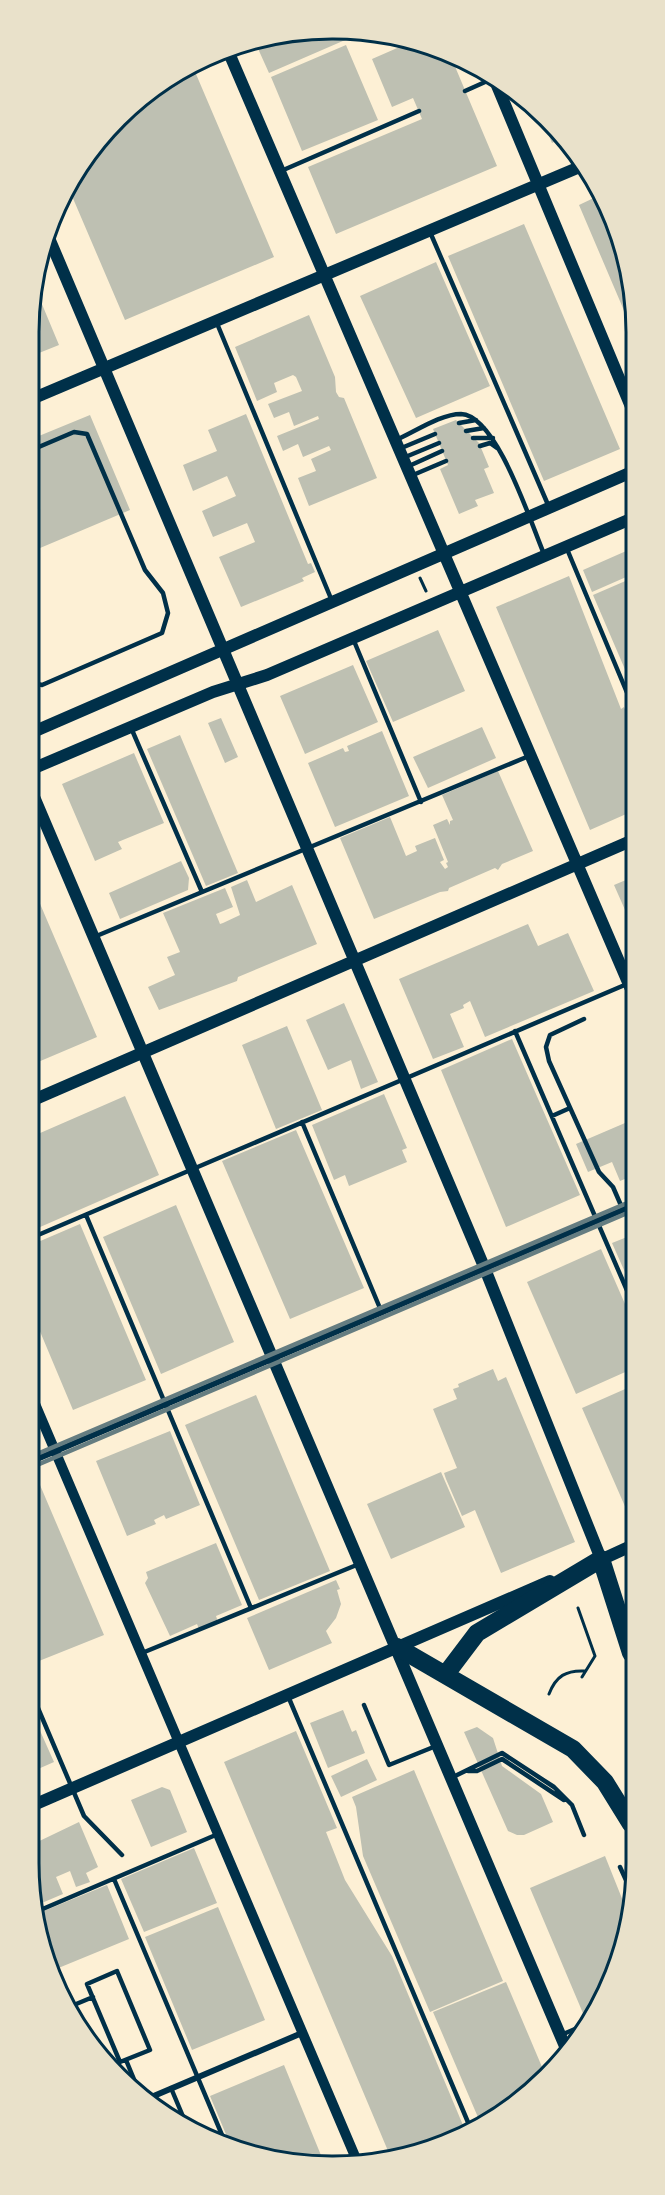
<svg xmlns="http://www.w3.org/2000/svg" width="665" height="2195" viewBox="0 0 665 2195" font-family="Literata,serif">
<rect width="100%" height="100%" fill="#fdf0d5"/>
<path fill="#bec0b2" d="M273 34H359L269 73 255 42Z
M411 42 451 57 497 166 336 234 308 167 422 119 413 98 392 107 372 59Z
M346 45 378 120 302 151 271 77Z
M193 67 274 257 125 320 69 189 80 164 163 80Z
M540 114 561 132 564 137 552 143Z
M600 195 613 216 634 293V334L579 205Z
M524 224 620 449 544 481 448 256Z
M436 262 490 386 416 418 360 296Z
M34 285 59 345 34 355Z
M309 315 335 377 336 392 339 397 344 398 377 478 309 506 298 478 316 471 311 459 331 450 329 446 303 457 298 444 283 451 277 436 319 419 318 416 294 426 289 412 274 418 268 404 302 391 296 377 293 375 274 383 277 392 257 401 235 347Z
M246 414 308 564 311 563 315 572 302 578 304 581 241 607 219 557 255 542 247 523 213 537 202 511 236 496 227 476 193 491 183 465 217 451 208 430Z
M90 415 130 510 33 551 34 438Z
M456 420 479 443 489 467 484 469 494 493 475 500 478 506 459 514 440 469 448 465 433 429Z
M633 548V574L592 592 583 570Z
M569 576 621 709 624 707 630 722 633 721V811L590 830 496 607Z
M630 579 633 588V688L593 595Z
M438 630 465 691 393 722 366 661Z
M353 665 378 722 305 754 280 696Z
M221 718 238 757 225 763 208 723Z
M482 727 496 758 428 788 413 757Z
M382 731 409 796 335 827 308 763 343 748 345 752 349 751 347 746Z
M180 735 238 873 206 886 147 749Z
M134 753 164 823 118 842 122 849 95 861 62 784Z
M498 771 533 851 502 864 498 870 495 868 449 888 448 891 440 892 374 919 340 838 390 817 406 856 417 851 415 846 435 838 444 860 440 862 445 869 448 867 446 863 448 862 433 825 447 819 450 825V821L453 820 442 795Z
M181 861 189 878 188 890 120 919 109 893Z
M633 877V928L614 885Z
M247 880 256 902 292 885 317 944 238 977 237 981 159 1010 148 987 175 975 167 957 180 952 163 913 225 888 233 907 216 914 220 924 223 923 240 915 231 887Z
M32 885 97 1037 31 1065Z
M528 924 538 946 568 933 594 991 485 1037 470 1001 463 1005 464 1008 450 1014 464 1047 433 1059 399 979Z
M344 1003 378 1082 361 1089 351 1060 328 1070 306 1020Z
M287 1026 322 1110 276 1129 242 1045Z
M512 1039 580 1195 506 1227 441 1070Z
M384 1094 407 1148 402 1150 407 1162 349 1186 345 1175 334 1180 312 1125Z
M125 1096 159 1175 31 1231V1137Z
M632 1120V1176L620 1181 612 1162 588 1172 576 1144Z
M296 1130 364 1288 290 1319 222 1161Z
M176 1205 234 1342 161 1374 103 1237Z
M80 1224 146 1380 73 1410 31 1310V1245Z
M632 1235V1288L612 1243Z
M601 1249 632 1320V1369L576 1394 527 1282Z
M493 1369 498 1381 506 1377 575 1542 501 1573 475 1510 462 1516 446 1479 444 1473 457 1468 433 1409 457 1399 453 1389 459 1387 458 1384Z
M632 1386V1509L627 1511 582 1408Z
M256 1395 330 1571 259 1600 185 1425Z
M170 1431 200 1505 166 1519 164 1515 154 1520 156 1524 127 1536 96 1461Z
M441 1472 465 1527 391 1559 367 1504Z
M40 1485 104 1635 34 1663 29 1652 30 1489Z
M216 1543 242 1605 216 1616 218 1622 199 1629 197 1624 170 1636 145 1583 148 1578 146 1572Z
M336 1580 340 1589 337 1590 341 1604 336 1618 326 1631 332 1643 269 1670 247 1618Z
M29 1706 54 1762 29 1773Z
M343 1710 352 1732 356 1730 365 1753 328 1768 310 1723Z
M477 1727 493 1738 502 1766 541 1794 553 1822 524 1835H517L508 1831 464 1732Z
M296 1731 337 1828 326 1832 345 1880 392 1956 465 2130 412 2156 391 2158 224 1762Z
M367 1759 377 1780 341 1797 331 1776Z
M414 1770 503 1981 430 2012 363 1856 356 1807 352 1797Z
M162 1787 170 1790 187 1832 151 1847 131 1800Z
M79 1822 98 1867 86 1873 90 1882 76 1887 70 1871 56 1877 63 1894 37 1905 28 1862 29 1846Z
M194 1848 217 1903 144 1932 121 1879Z
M605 1856 631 1921 592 2015 585 2018 530 1888Z
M107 1885 129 1939 56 1969 44 1942 39 1913Z
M218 1907 265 2020 192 2050 145 1937Z
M506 1982 545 2074 517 2104 480 2122 433 2012Z
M284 2065 325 2165 312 2166 230 2144 210 2096Z"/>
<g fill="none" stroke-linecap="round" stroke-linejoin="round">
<path stroke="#003049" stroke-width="3" d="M420 578 426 591
M578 1608 595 1656 582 1677
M549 1694C556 1676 566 1670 585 1671"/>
<path stroke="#003049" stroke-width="4.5" d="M465 91 494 78
M281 171 419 111
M430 232 549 507
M216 321 332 601
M459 423 476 420
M466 431 484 428
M473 438H493
M396 440C415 432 440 414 461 414 497 415 531 524 544 554
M480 446 490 443 497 448
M399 449 435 434
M403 458 439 443
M409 466 442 451
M413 475 446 461
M567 549 633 707
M354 641 421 802
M33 683 42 685 162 633 168 613 163 593 145 570 87 434 74 432 34 449
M132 730 202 892
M94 937 529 756
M584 1019 550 1035 546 1047 549 1061 599 1172 613 1187 623 1210
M515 1031 632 1302
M552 1116 570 1108
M302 1122 382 1313
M86 1215 251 1608
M31 1238 627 984
M142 1653 359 1564
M29 1687 84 1816 122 1855
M288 1696 470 2127
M364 1705 389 1765 436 1746
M468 1771H477L502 1759 564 1800
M453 1777 502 1753 554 1787 572 1805 584 1835
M620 1867 631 1891
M114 1879 225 2142
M38 1911 218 1834
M117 1971 150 2050 120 2062 87 1984Z
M69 2007 93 1997
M561 2035 589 2023
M126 2060 138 2089
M171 2088 187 2126"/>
<path stroke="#003049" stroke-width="6" d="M30 1462 632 1206
M149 2098 302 2033"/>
<path stroke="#003049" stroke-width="10" d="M30 1392 357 2161"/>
<path stroke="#003049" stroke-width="12" d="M229 53 633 994
M493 76 634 414
M49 238 485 1269 601 1559
M34 398 582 166
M33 732 634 471
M32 769 213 692 267 675 633 518
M32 792 567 2051
M31 1101 633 840
M594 1563 631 1546
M29 1807 550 1581"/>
<path stroke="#003049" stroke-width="18" d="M397 1647 573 1749 605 1782 631 1824
M446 1674 477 1633 601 1559 631 1653"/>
<path stroke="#657d81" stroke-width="4.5" d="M30 1457 632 1201
M30 1468 632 1211"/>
</g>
<path d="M0 0H665V2195H0ZM332 39H333A293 293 0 0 1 626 332V1863A293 293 0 0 1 333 2156H332A293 293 0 0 1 39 1863V332A293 293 0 0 1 332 39Z" fill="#e9e1ca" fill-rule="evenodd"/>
<path fill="none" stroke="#003049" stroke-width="3" d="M332 39H333A293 293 0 0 1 626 332V1863A293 293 0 0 1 333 2156H332A293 293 0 0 1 39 1863V332A293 293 0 0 1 332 39Z"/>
</svg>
